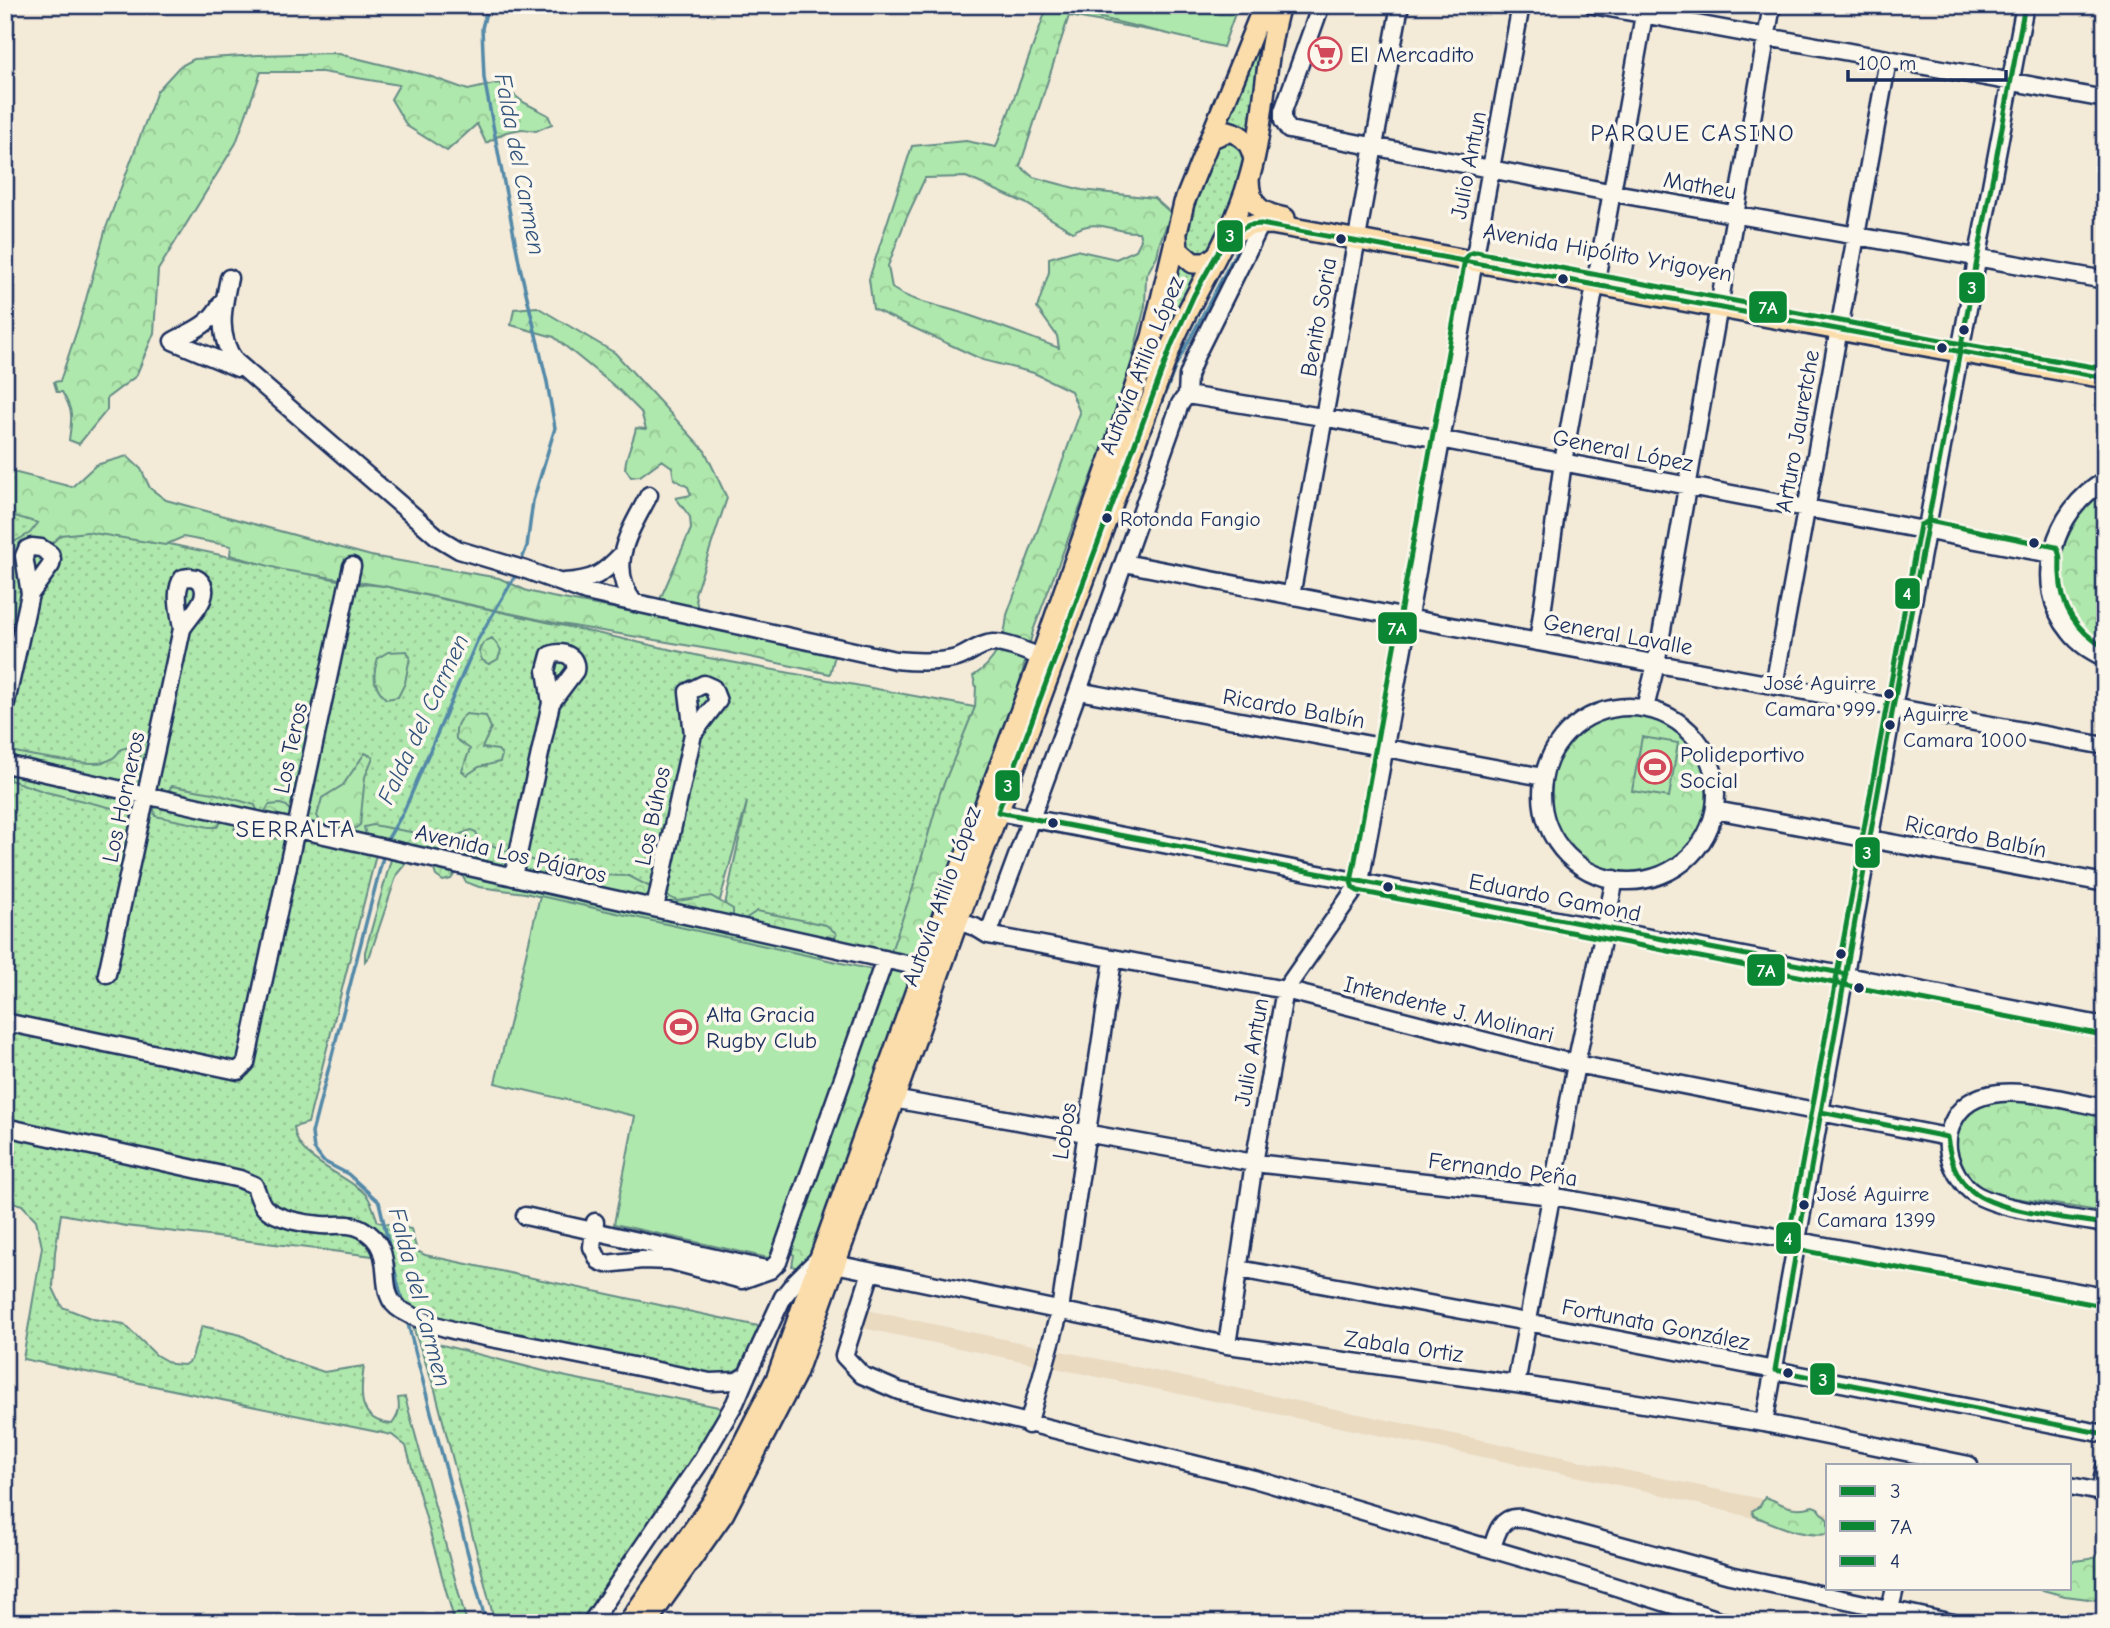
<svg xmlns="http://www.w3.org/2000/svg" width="2110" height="1628" viewBox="0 0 2110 1628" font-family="'Comic Neue',sans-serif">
<defs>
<pattern id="grass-dots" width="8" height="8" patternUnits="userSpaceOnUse" patternTransform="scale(1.75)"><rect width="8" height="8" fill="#afe8ac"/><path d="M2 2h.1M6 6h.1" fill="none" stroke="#96c796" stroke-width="1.8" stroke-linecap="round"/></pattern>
<pattern id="forest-crowns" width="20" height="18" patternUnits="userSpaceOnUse" patternTransform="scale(1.75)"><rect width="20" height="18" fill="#afe8ac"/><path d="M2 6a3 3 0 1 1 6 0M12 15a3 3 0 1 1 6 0" fill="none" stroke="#96c796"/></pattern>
</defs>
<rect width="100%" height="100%" fill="#f3ead8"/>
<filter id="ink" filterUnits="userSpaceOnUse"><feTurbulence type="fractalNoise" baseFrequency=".0143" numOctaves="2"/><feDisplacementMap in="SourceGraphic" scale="14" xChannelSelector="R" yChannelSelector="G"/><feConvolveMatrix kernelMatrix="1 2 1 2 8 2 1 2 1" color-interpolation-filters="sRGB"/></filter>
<g filter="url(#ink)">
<path fill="#e9dac0" d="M847 1306 1828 1513V1537L1647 1491 843 1324Z"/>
<path fill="url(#grass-dots)" stroke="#658c85" stroke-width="2" d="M1270 11 1251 137 1241 128 1225 119Z
M1225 142 1238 145 1244 157 1231 205 1213 249 1202 258 1184 244C1188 221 1205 153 1225 142Z
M1176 258 1184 269 1202 270 1166 347 1156 343Z
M5 509 352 583 384 586 709 658 985 709 899 958 723 914 747 802 715 918 381 843 5 754Z
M5 764 378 847 308 1123 294 1127C296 1162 347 1173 367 1196 372 1203 375 1214 378 1222L411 1229 417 1251 425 1255 763 1327C745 1362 747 1377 703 1375L438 1320 430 1314 431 1328 438 1344 567 1377 718 1407 722 1412 583 1623H495L435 1390 389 1258 126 1226 61 1214 55 1252 53 1288 62 1307 93 1319 124 1324 156 1355 172 1364 184 1365 191 1360 202 1326 241 1335 285 1359 324 1372 364 1366C360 1393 357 1421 392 1424 399 1415 400 1409 398 1398L405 1397 467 1623H455L406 1446 392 1435 23 1359 42 1247 36 1220 22 1205 5 1200Z"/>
<path fill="url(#forest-crowns)" stroke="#658c85" stroke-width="2" fill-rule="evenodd" d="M1048 5H1119L1159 32 1069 16 1020 166 1033 177 1082 190 1154 198 1171 213 1160 242 1157 256 1146 276 1145 306 1125 389 1033 631 1019 685 992 762 817 1249 798 1268 792 1266 794 1255 787 1250 913 888 940 793 975 707 976 687 973 676C996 662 1005 641 1007 615L1080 413 1071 391 1034 373 983 360 873 309 869 279 912 146 966 141 996 147ZM966 177 1025 203 1073 232C1097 216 1114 234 1139 232L1141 240 1136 250 1116 259 1076 250 1049 258V272L1037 308 1057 336 1059 348C1026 336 993 323 959 312 937 305 912 302 892 288L888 266 906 219 925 178Z
M335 53 429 76 468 90 499 83 523 102 548 115 552 124 536 131 522 129 506 132 486 143 477 124 447 151 407 126 391 99 399 85 322 72H261L236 143 158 270 154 333 136 376 107 398V410L79 444 69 440C72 417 74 412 62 392H57L54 382 60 381 79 324 106 228 157 91 179 67 194 59 258 55Z
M537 307 615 353 705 451 727 498 695 594 698 610 835 655 830 674 726 652 555 623 384 586 283 570 230 555 231 546 183 537 165 545 87 532 61 535 36 557 5 562V547L30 533 38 523 5 513V470L72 487 96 465 127 456 141 469 150 488 166 500 371 556 499 578 527 591 552 597 639 613 658 604 691 529 690 517 676 498 691 495 688 487 674 479 672 467 662 460 640 476 631 477 625 468C626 453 633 443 636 428L646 429 641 412 618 389 554 337 511 325 514 309Z
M2105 493V645L2099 647 2081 632 2063 599 2058 564 2067 538 2084 506Z
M492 638 501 650 498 659 489 664 482 660 479 651 483 643Z
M407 651 410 657 405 683 398 697 386 699C373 685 372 676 378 658L388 652Z
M1550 793a79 79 0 1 1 158 0a79 79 0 1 1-158 0Z
M466 714 486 716 491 728 482 748 498 750 502 755 500 762 479 767 467 775 462 771 470 749 456 739C455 727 457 721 466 714Z
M132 746 142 750 140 757 131 765 140 806 133 813 46 792 10 780 9 756 15 752C33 756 87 766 104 762 113 760 117 755 121 749Z
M365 753 373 757 365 777 360 825 347 834 326 831 317 816 322 798 343 785Z
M172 786 213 793 255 805 258 812 242 830 237 831 234 829 241 820 225 817 217 827H209L155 816 154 809Z
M280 804 287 806 292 815 277 839 251 834 269 805Z
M373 825 416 833 456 836 471 830 476 832 480 841 545 865 573 858 582 867 579 879 596 875 629 876 677 901 711 896 733 909V920L739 923 757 911 826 925 836 933C835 949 826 954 814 962L525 893 479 887 466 882 458 869 451 879 443 881 436 876 432 864 411 857 397 874 370 955 365 961V952L392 856 367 840 364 827Z
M2008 1095 2105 1113V1212L1977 1192C1956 1173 1944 1129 1971 1109 1980 1102 1997 1099 2008 1095Z
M1765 1497C1783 1503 1791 1513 1813 1506L1818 1508 1828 1520V1534C1802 1538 1778 1525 1754 1516L1752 1511 1760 1506Z
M2104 1551 2105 1601 2065 1596 2035 1588H2070V1562C2084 1558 2091 1563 2104 1551Z"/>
<path fill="#afe8ac" stroke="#658c85" stroke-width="2" d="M1068 5H1238L1223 47 1067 10Z
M1642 737 1678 743 1669 797 1632 791Z
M540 896 873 970 773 1259 614 1224 635 1116 495 1083Z"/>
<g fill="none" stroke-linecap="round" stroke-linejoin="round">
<path stroke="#5389a8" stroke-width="3.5" d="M488 5 482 28 484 78 520 267 547 382 555 428 533 501 527 546 521 562
M1167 389 1176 365 1241 243
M386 842 404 811 477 641 517 573
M384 853 312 1133 314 1149 323 1161 348 1174 379 1202 402 1302
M407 1320 486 1623"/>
<defs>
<path id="minor" d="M1321 5 1283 111V121L1289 130 1614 193 2105 280
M1593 5 2105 99
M229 278C223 307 216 335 235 361L439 538 459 550 526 570 586 592 895 660C915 662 937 663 957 658 969 654 979 644 993 643 1009 643 1026 652 1041 657
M222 302C209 326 196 329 173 341L238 368
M1187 395 1322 417 2051 554
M2105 481C2053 509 2031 585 2070 632 2079 644 2091 651 2105 658
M1124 563 1407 618 2105 746
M564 582C594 580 602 575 622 554
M1291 596 1400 5
M634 603C606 564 630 532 649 495
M1538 642 1563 462 1644 15
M1774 686 1888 60
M1078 691 1543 777
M5 707 30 594 51 565 52 559 50 554 41 548 32 547 27 549 24 556 30 594
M1542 794a87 87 0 1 1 174 0a87 87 0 1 1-174 0Z
M1645 708 1656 664 1772 5
M5 764 924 968
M1715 810 2105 883
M998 812 2105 1026
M513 877 551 703 546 670 550 655C563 650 578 656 575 671L551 703
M655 908 693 734 688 692 704 684 713 688 718 701 693 734
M946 917 975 927 988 935 1285 990 1576 1064 1947 1137
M988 935 1078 691 1180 404 1187 395 1188 376 1196 355 1261 224
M107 974 182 629C180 613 173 591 183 578 189 577 194 576 199 580 215 595 189 616 182 629
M5 1022 238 1071 246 1063 352 566
M893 1099 1254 1163 1552 1196 2105 1297
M2105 1108C2063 1101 1981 1072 1955 1118 1949 1129 1947 1137 1948 1149 1950 1164 1961 1186 1975 1194 2004 1211 2069 1217 2105 1224
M5 1127 240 1179 254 1185C258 1192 259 1202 265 1208 278 1219 304 1224 321 1225 335 1226 349 1222 362 1229 401 1250 372 1293 401 1310 436 1331 488 1337 528 1345 589 1357 649 1369 710 1382L737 1381 747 1375 783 1297 795 1282 819 1258
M525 1216 770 1270
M595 1222 592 1247 599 1261 606 1264 642 1260 671 1261 742 1280 770 1270 778 1262 885 959
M835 1264 1227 1345 1516 1384 1764 1423 1969 1465
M1239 1269 1527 1322 2105 1434
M871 1272 844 1356 862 1375 899 1391 1254 1479 1566 1571 1729 1623
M1227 1345 1254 1163 1285 990 1360 882 1521 5
M1516 1384 1576 1064 1615 879
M1764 1423 1893 708 2025 5
M1028 1425 1060 1310 1113 960
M2070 1486 2105 1493
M2100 1492 2105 1467
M1492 1549C1496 1533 1501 1515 1522 1518L1730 1575 1953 1623
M1890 1609 1895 1588
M591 1623 701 1461 735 1403 747 1375"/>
<path id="major" d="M1210 139 1228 131C1244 135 1251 144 1254 160
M1249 180C1250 206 1260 213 1285 218
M1177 236 1178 250 1193 263H1206L1217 255
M1226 238 1249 225 1271 224C1549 274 1826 330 2105 378
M628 1623 714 1500 777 1377 943 915 1041 657 1106 471 1152 337 1184 203 1264 5
M646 1623 724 1513 796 1374 960 915 1172 344C1196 288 1232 238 1249 179 1266 122 1263 62 1280 5"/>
</defs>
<use href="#minor" stroke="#1b2f5e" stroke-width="21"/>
<use href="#major" stroke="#1b2f5e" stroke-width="24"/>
<use href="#minor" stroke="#fbf7ec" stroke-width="16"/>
<use href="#major" stroke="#fbddab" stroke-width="19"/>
<defs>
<path id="bus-1" d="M2025 5 1893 708 1775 1370 2105 1434
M1846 974 998 812 1172 344 1194 295 1226 238 1249 225 1261 224 2105 378
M1821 1112 1947 1137C1950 1157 1955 1178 1972 1191 1999 1213 2070 1218 2105 1224"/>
<path id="bus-2" d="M2103 1035 1358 891 1353 888 1351 882 1465 259 1469 254 1476 252 1962 344 2105 369"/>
<path id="bus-3" d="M2103 1306 1795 1249 1790 1246 1788 1240 1920 525 1929 521 2056 547C2062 555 2059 564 2060 574 2061 608 2076 630 2105 648"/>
</defs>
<use href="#bus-1" stroke="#fbf7ec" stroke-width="10"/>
<use href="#bus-2" stroke="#fbf7ec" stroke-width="10"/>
<use href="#bus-3" stroke="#fbf7ec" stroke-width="10"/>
<use href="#bus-1" stroke="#0b8733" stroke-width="5"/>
<use href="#bus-2" stroke="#0b8733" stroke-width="5"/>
<use href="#bus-3" stroke="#0b8733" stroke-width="5"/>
</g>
</g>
<defs>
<symbol id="supermarket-ring" viewBox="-11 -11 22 22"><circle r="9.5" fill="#fbf7ec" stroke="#d1495b" stroke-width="1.5"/><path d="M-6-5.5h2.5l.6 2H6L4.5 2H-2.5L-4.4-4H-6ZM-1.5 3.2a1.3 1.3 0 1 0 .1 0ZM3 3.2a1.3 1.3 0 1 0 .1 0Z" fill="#d1495b"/></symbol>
<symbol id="stadium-ring" viewBox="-11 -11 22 22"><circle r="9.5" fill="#fbf7ec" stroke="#d1495b" stroke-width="1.5"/><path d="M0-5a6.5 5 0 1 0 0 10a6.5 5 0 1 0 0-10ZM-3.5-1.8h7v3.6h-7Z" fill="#d1495b"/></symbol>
</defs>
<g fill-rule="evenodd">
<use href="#supermarket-ring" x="1306" y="35" width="38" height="38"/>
<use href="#stadium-ring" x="1636" y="748" width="38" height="38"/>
<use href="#stadium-ring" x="662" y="1008" width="38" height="38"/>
</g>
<g fill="#1b2f5e" stroke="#fbf7ec" stroke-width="2.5">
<circle cx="1341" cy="239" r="6"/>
<circle cx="1563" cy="279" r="6"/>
<circle cx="1964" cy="330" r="6"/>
<circle cx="1942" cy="348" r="6"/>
<circle cx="1107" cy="518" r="6"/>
<circle cx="2034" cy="543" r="6"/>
<circle cx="1889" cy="694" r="6"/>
<circle cx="1890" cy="725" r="6"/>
<circle cx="1053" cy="823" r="6"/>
<circle cx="1388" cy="887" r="6"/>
<circle cx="1841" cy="954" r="6"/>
<circle cx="1859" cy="988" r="6"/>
<circle cx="1804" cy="1205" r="6"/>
<circle cx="1788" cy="1373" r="6"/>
</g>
<g text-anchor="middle" stroke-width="7" stroke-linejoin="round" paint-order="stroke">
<g font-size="21" fill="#1b2f5e" stroke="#fbf7ec" text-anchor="start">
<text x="1120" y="526">Rotonda Fangio</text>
<text x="1876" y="690" text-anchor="end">José Aguirre<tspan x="1876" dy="26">Camara 999</tspan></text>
<text x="1903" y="721">Aguirre<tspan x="1903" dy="26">Camara 1000</tspan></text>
<text x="1817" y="1201">José Aguirre<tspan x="1817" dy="26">Camara 1399</tspan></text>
</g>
<g font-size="23" fill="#1b2f5e" stroke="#fbf7ec" text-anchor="start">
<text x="1350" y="62">El Mercadito</text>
<text x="1680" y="762">Polideportivo<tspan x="1680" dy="26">Social</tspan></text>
<text x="706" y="1022">Alta Gracia<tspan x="706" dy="26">Rugby Club</tspan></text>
</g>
<g font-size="23" fill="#1b2f5e" stroke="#fbf7ec">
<text transform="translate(1468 165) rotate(-79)" y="8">Julio Antun</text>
<text transform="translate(1700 185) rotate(10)" y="8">Matheu</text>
<text transform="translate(1608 252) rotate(10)" y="8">Avenida Hipólito Yrigoyen</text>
<text transform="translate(1318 317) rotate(-80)" y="8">Benito Soria</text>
<text transform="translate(1141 365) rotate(-68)" y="8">Autovía Atilio López</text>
<text transform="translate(1797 431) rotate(-80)" y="8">Arturo Jauretche</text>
<text transform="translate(1623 450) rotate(11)" y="8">General López</text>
<text transform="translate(1618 634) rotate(10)" y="8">General Lavalle</text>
<text transform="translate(1294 708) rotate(10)" y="8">Ricardo Balbín</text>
<text transform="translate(290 748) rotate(-78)" y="8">Los Teros</text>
<text transform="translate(123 797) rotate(-78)" y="8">Los Horneros</text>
<text transform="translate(652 816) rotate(-78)" y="8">Los Búhos</text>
<text transform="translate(1976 836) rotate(11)" y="8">Ricardo Balbín</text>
<text transform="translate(511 853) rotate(13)" y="8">Avenida Los Pájaros</text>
<text transform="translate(941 896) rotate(-70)" y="8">Autovía Atilio López</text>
<text transform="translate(1555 897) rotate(11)" y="8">Eduardo Gamond</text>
<text transform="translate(1449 1009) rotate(14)" y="8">Intendente J. Molinari</text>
<text transform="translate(1251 1052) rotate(-80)" y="8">Julio Antun</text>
<text transform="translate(1064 1131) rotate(-81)" y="8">Lobos</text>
<text transform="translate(1503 1169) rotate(7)" y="8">Fernando Peña</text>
<text transform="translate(1656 1324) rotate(11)" y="8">Fortunata González</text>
<text transform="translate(1404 1346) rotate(8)" y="8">Zabala Ortiz</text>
</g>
<g font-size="24" letter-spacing="2" fill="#1b2f5e" stroke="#fbf7ec">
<text x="1693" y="141">PARQUE CASINO</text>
<text x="296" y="837">SERRALTA</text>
</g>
<g font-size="24" font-style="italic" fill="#32547d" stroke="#fbf7ec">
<text transform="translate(520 164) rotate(79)" y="8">Falda del Carmen</text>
<text transform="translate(423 719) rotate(-65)" y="8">Falda del Carmen</text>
<text transform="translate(420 1297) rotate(75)" y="8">Falda del Carmen</text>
</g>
</g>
<g stroke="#fbf7ec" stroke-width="2.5">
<rect x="1216" y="219" width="28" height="34" rx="7" fill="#0b8733"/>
<rect x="1958" y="271" width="28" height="33" rx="7" fill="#0b8733"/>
<rect x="1748" y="290" width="40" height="34" rx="7" fill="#0b8733"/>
<rect x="1894" y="577" width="27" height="33" rx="7" fill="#0b8733"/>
<rect x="1377" y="611" width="41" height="34" rx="7" fill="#0b8733"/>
<rect x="994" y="769" width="27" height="33" rx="7" fill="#0b8733"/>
<rect x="1854" y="836" width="27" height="33" rx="7" fill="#0b8733"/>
<rect x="1746" y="953" width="40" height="34" rx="7" fill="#0b8733"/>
<rect x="1775" y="1221" width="27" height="34" rx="7" fill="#0b8733"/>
<rect x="1809" y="1362" width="27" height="34" rx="7" fill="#0b8733"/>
</g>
<g font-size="19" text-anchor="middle" font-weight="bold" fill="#fff">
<text x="1230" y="242">3</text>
<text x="1972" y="294">3</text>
<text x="1768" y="314">7A</text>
<text x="1907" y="600">4</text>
<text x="1397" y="635">7A</text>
<text x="1008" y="792">3</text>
<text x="1867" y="859">3</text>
<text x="1766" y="977">7A</text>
<text x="1788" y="1245">4</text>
<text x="1823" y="1386">3</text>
</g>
<rect width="2110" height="1628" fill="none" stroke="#fbf7ec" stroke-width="28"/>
<rect x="14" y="14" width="2082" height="1600" fill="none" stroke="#1b2f5e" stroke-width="2.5" filter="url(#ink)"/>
<rect x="1826" y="1464" width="245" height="126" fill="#fbf7ec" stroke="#a1a7b3" stroke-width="2"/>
<rect x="1840" y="1486" width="35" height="10" fill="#0b8733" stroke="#a1a7b3" stroke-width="2"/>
<text x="1890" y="1498" font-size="21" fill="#1b2f5e">3</text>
<rect x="1840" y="1521" width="35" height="10" fill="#0b8733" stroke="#a1a7b3" stroke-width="2"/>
<text x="1890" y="1534" font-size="21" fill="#1b2f5e">7A</text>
<rect x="1840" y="1556" width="35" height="10" fill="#0b8733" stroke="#a1a7b3" stroke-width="2"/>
<text x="1890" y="1568" font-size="21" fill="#1b2f5e">4</text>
<path d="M1848 70v10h158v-10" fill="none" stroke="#1b2f5e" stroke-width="3.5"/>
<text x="1858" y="70" font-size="21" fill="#1b2f5e" stroke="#fbf7ec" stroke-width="5" paint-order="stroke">100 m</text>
</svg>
